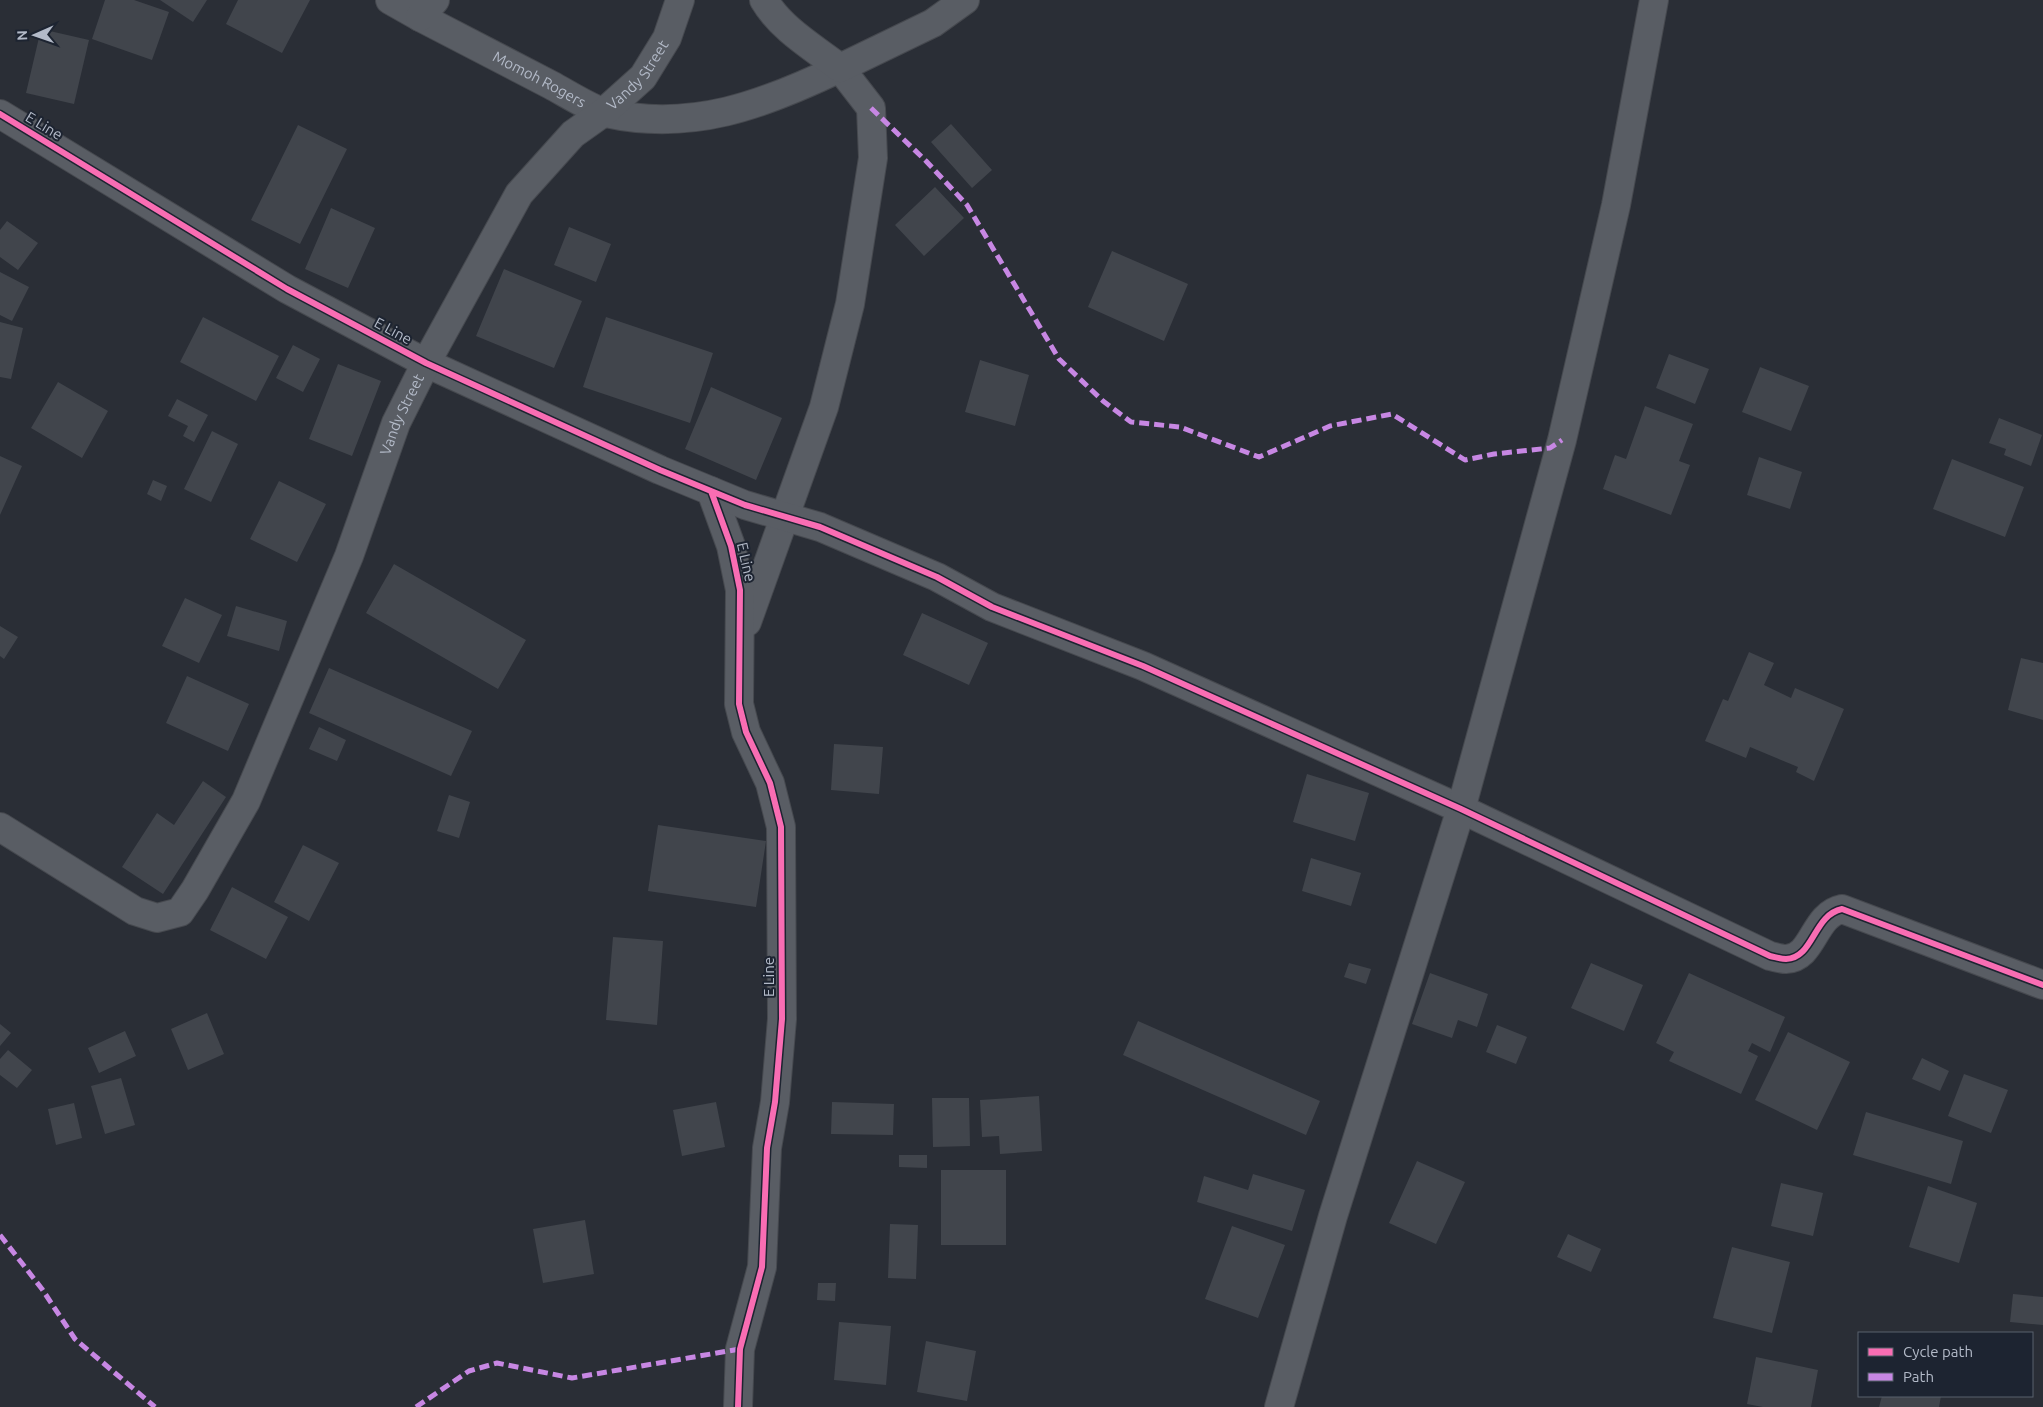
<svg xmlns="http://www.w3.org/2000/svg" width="2043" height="1407" viewBox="0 0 2043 1407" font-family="Ubuntu,sans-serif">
<rect width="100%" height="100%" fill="#2a2e36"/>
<path fill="#41454c" d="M105 0H134L169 12 152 60 92 39Z
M160 0H207L193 22Z
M238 0H310L282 53 226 24Z
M41 29 89 40 74 104 26 93Z
M951 124 992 170 972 188 931 142Z
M298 125 347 149 300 244 251 220Z
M935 187 964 218 924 256 895 225Z
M331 208 375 228 348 288 305 269Z
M7 221 38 243 18 270 0 257V230Z
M569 227 611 244 596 282 554 265Z
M1112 251 1188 284 1164 341 1088 307Z
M504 269 582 301 554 368 476 336Z
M0 272 29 287 12 321 0 315Z
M203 317 279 356 256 401 180 362Z
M606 317 713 353 690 423 583 387Z
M0 322 23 328 11 379 0 377Z
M293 345 320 359 303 392 276 378Z
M1669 354 1709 369 1695 404 1656 388Z
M980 360 1029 375 1015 426 965 412Z
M338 364 381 381 352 456 309 439Z
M1760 367 1809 386 1791 431 1742 412Z
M58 382 108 411 82 458 31 428Z
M711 387 782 418 756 480 685 449Z
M177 399 208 415 194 442 183 436 188 426 168 416Z
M1645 406 1693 424 1679 461 1690 465 1671 515 1603 489 1615 455 1626 459Z
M1999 418 2042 435 2031 466 2004 455 2006 449 1989 443Z
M212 431 238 444 211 502 184 489Z
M0 456 22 466 0 515Z
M1759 457 1802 472 1790 509 1747 495Z
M1952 459 2024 487 2005 537 1933 509Z
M153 480 167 486 161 501 147 494Z
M279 481 326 504 297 562 250 539Z
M394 564 526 640 498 689 366 613Z
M185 598 222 615 199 663 162 646Z
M236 606 287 621 279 651 227 636Z
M922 613 988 643 969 685 903 655Z
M0 626 18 637 4 659 0 656Z
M1749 652 1774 663 1764 685 1791 698 1795 688 1844 709 1814 781 1796 772 1798 767 1750 747 1746 758 1705 741 1723 699 1728 701Z
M2021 658 2043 663V720L2008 710Z
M329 668 472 731 451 776 309 713Z
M187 676 249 704 228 751 166 723Z
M319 727 346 740 337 761 309 749Z
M834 744 883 747 879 794 831 790Z
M1307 774 1369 793 1355 841 1293 822Z
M203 781 226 797 163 894 122 867 157 813 174 825Z
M449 795 470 802 459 838 437 831Z
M658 825 766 841 756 907 648 891Z
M303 845 339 863 309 921 274 902Z
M1311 858 1361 873 1351 906 1302 891Z
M232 887 288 917 266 959 210 930Z
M613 937 663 941 657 1025 606 1020Z
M1349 963 1371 969 1366 984 1344 977Z
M1591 963 1643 985 1624 1031 1571 1008Z
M1430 973 1488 994 1477 1027 1458 1020 1452 1038 1412 1024Z
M1689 973 1785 1017 1770 1052 1752 1043 1748 1051 1758 1056 1741 1094 1669 1061 1674 1052 1656 1043Z
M207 1013 224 1054 188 1070 171 1029Z
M1138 1021 1320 1101 1306 1135 1123 1055Z
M0 1024 11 1033 0 1046Z
M1497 1025 1527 1037 1516 1064 1486 1052Z
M125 1031 136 1056 99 1073 88 1048Z
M1788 1032 1850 1062 1817 1130 1755 1100Z
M8 1050 32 1070 17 1088 0 1075V1059Z
M1922 1058 1949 1071 1940 1091 1912 1079Z
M1964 1074 2008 1090 1991 1133 1948 1116Z
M121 1078 135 1125 105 1134 91 1086Z
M1039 1096 1042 1151 1000 1154 999 1136 982 1137 980 1100Z
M932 1098H969L970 1146 933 1147Z
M716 1102 725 1147 682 1156 673 1110Z
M832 1102 894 1104 893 1135 831 1134Z
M74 1103 82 1138 56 1145 48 1109Z
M1866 1112 1963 1141 1951 1184 1853 1155Z
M899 1155H927V1168L899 1167Z
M1417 1161 1465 1182 1436 1244 1389 1223Z
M941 1170H1006V1245H941Z
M1253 1174 1305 1190 1292 1231 1197 1202 1204 1176 1248 1190Z
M1781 1183 1823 1193 1813 1236 1771 1226Z
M1928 1186 1977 1203 1959 1263 1909 1247Z
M585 1220 594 1274 543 1283 533 1229Z
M890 1224 918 1225 916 1279 888 1278Z
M1232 1226 1285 1245 1258 1318 1205 1299Z
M1568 1234 1601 1249 1591 1272 1557 1257Z
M1732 1247 1790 1262 1772 1333 1713 1318Z
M818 1283H836L835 1301 817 1300Z
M2013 1294 2043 1297V1325L2010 1322Z
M839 1322 891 1326 886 1385 834 1380Z
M926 1341 976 1351 967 1401 917 1392Z
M1756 1357 1818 1370 1811 1407H1763L1747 1404Z
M1882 1396H1941L1939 1407H1879Z"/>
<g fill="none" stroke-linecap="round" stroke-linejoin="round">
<defs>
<g id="minor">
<path id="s1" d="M390 0 420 17C464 40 508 63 551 85 566 93 591 109 606 113 692 132 763 105 840 68L871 108 873 158 850 304 824 407 747 622"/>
<path d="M764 0C781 29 814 48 840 68L933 23 965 0"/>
<path d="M420 17 435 0"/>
<path d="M0 114 287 289 426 363 660 470 711 491 731 546 740 590 739 704 746 732 770 783 781 827 782 1019 775 1102 767 1148 762 1267 740 1349 738 1407"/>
<path d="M711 491 745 505 820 527 937 577 992 607 1143 666 1461 809 1770 956C1775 957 1781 959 1786 959 1814 958 1813 915 1842 909L2043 985"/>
<path id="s2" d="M0 827 135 911 157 918 180 912 195 890 246 801 349 556 396 423 426 363 519 194 573 134 604 112 643 77 667 38 680 0"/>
<path d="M1279 1407 1333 1216 1461 809 1562 440 1616 205 1654 0"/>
</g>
</defs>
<use href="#minor" stroke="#46494f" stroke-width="30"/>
<use href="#minor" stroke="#595d64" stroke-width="28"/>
<path stroke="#c787e3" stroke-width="5" stroke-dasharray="10 5" stroke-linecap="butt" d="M871 108 926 161 967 205 1059 359 1103 401 1131 422 1180 427 1259 457 1330 426 1392 414 1465 460 1494 454 1550 448 1562 440
M0 1235 42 1289 75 1339 155 1407
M416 1407 469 1371 497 1363 572 1378 740 1349"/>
<defs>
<path id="cycleway" d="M0 114 287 289 426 363 660 470 711 491 731 546 740 590 739 704 746 732 770 783 781 827 782 1019 775 1102 767 1148 762 1267 740 1349 738 1407
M711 491 745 505 820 527 937 577 992 607 1143 666 1461 809 1770 956C1775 957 1781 959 1786 959 1814 958 1813 915 1842 909L2043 985"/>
</defs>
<use href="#cycleway" stroke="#1d2431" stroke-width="9"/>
<use href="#cycleway" stroke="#f96db3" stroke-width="6"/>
</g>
<g text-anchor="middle" stroke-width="4" stroke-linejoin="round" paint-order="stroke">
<g font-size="15" fill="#b3bac8" stroke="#1d2431">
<text dy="5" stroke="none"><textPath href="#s2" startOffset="1171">Vandy Street</textPath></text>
<text dy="5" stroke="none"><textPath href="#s1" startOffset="169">Momoh Rogers</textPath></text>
<text transform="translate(44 126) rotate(31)" y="5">E Line</text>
<text transform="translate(393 331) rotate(28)" y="5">E Line</text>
<text dy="5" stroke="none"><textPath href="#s2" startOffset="752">Vandy Street</textPath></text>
<text transform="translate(746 562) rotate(77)" y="5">E Line</text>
<text transform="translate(769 977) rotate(-90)" y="5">E Line</text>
</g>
</g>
<rect x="1858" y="1332" width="175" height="65" fill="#1d2431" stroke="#59606d"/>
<rect x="1868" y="1348" width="25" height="8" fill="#f96db3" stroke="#59606d"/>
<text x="1903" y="1357" font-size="15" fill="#b3bac8">Cycle path</text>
<rect x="1868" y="1373" width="25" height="8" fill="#c787e3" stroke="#59606d"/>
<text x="1903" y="1382" font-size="15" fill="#b3bac8">Path</text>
<g transform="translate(35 35) rotate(268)" stroke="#1d2431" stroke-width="4" paint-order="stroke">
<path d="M0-4L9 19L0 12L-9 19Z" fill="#b3bac8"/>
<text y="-8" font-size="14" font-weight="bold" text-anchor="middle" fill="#b3bac8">N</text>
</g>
</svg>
